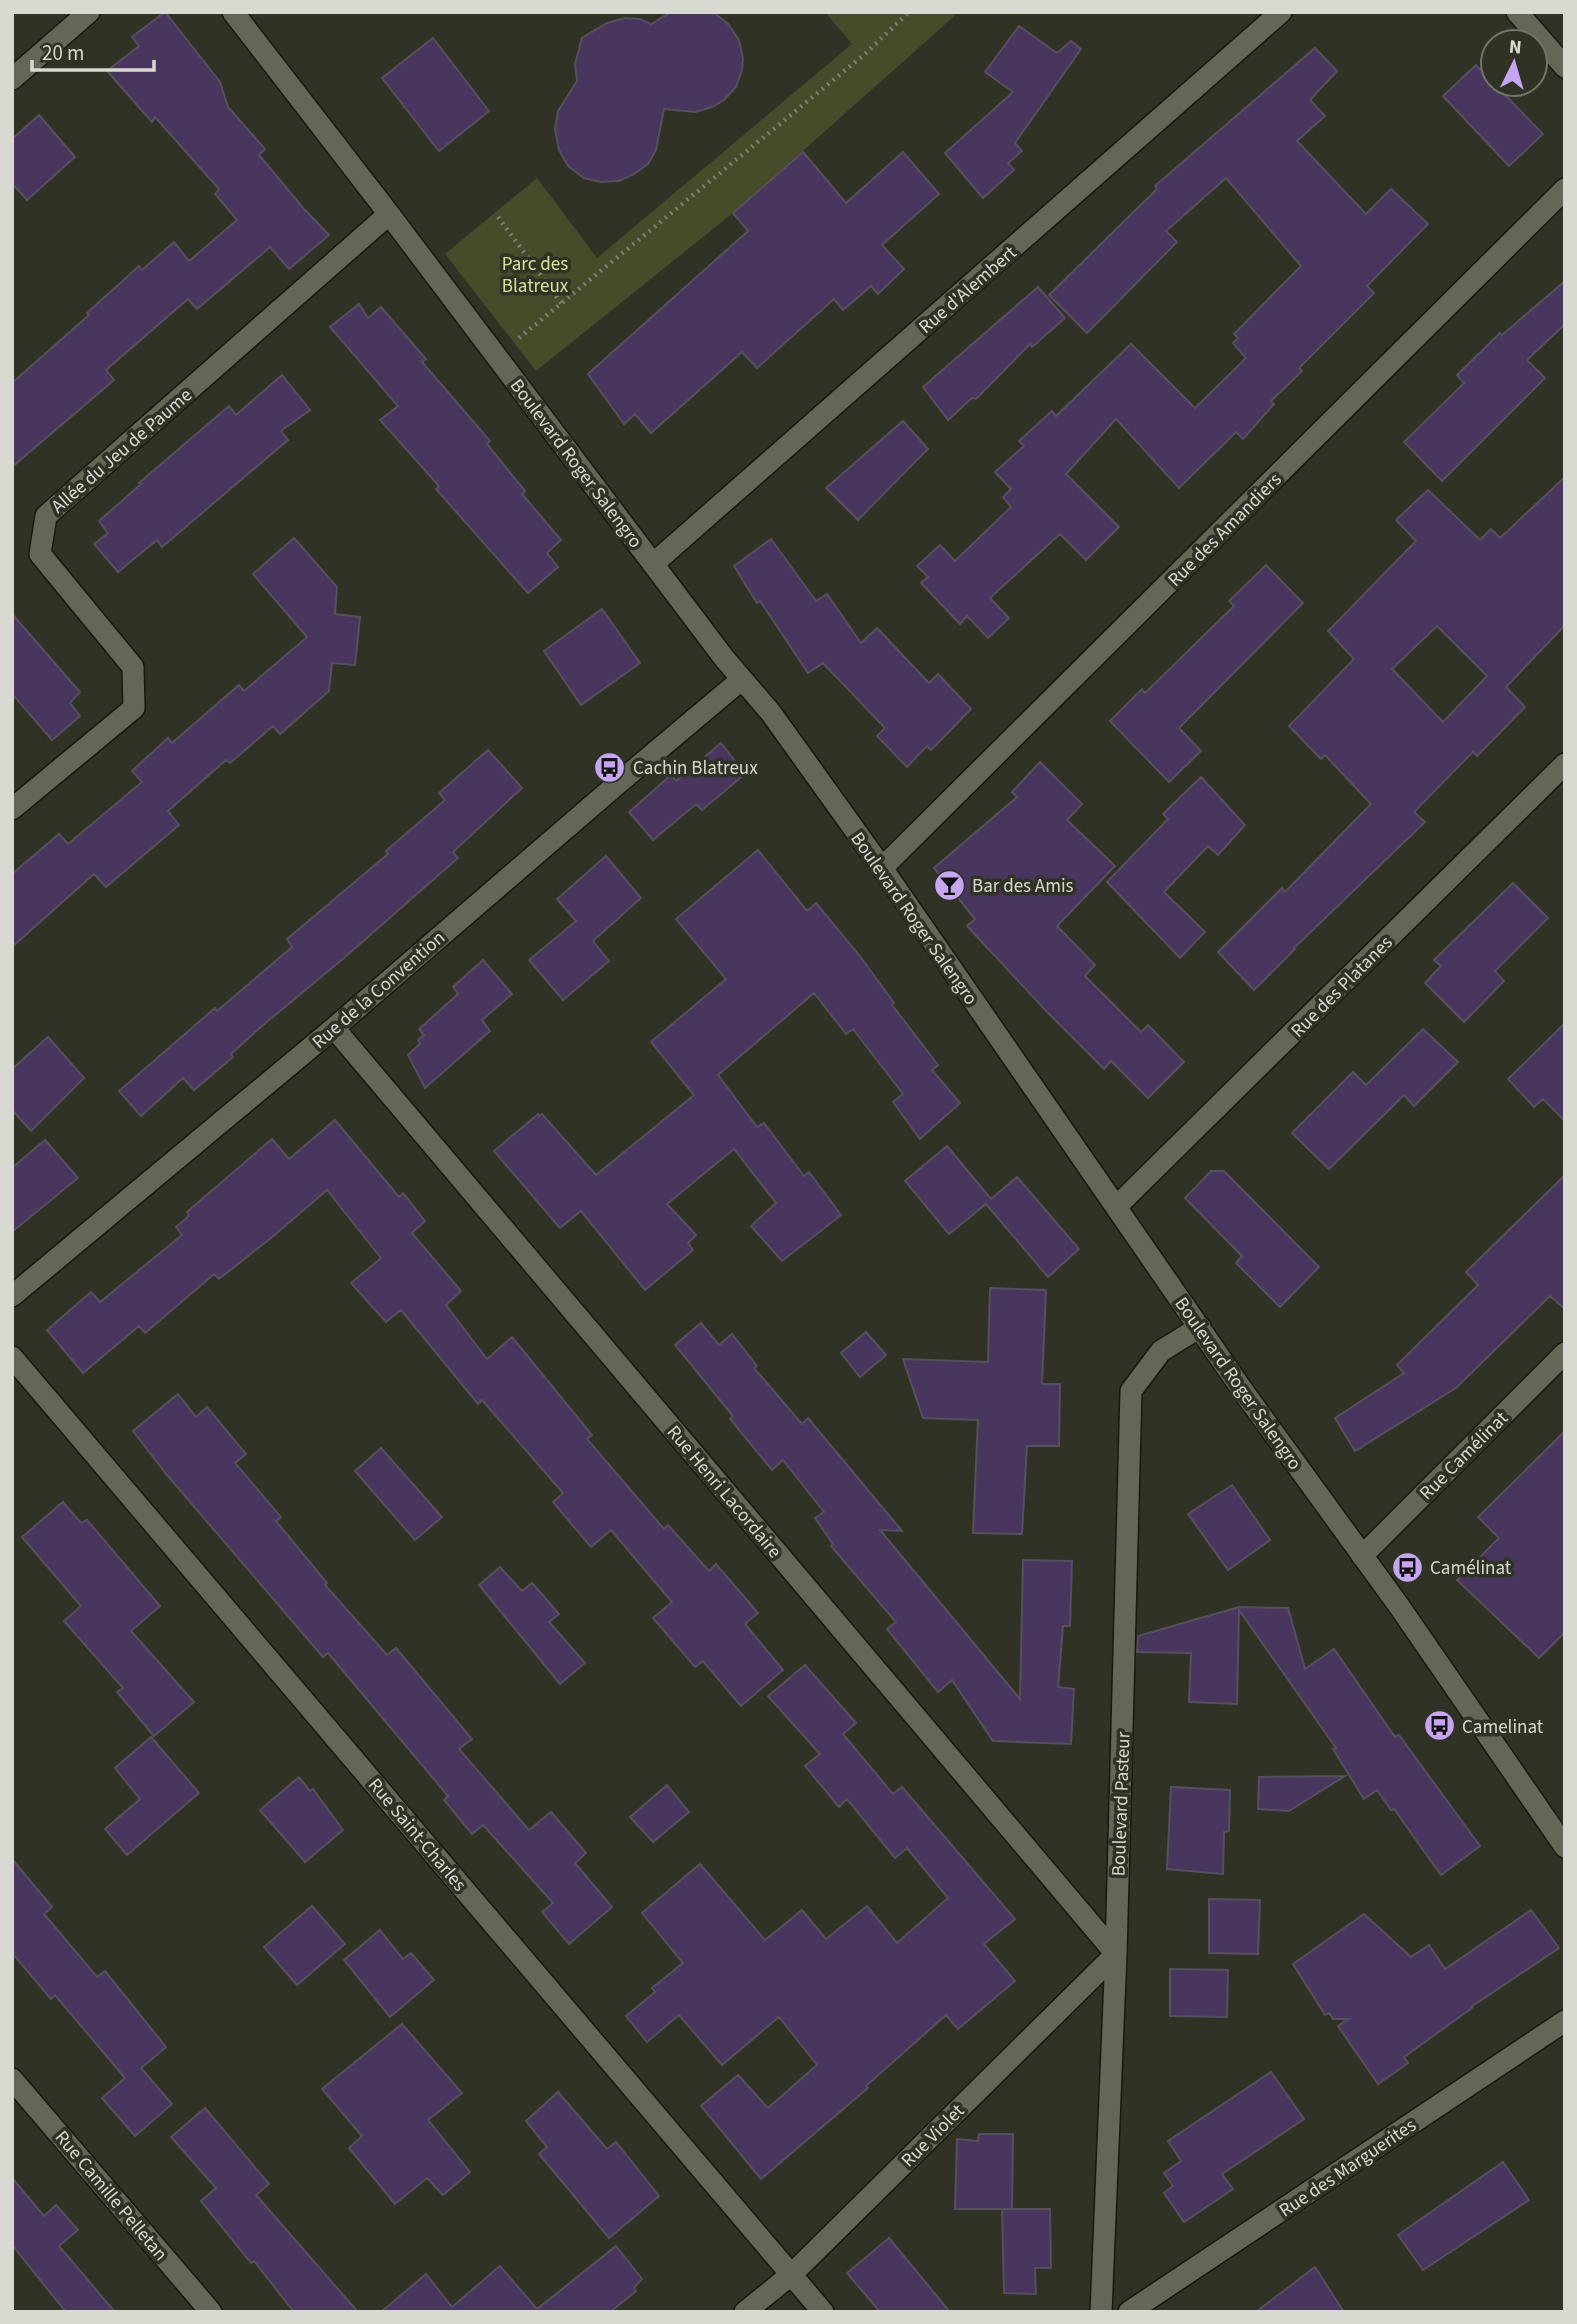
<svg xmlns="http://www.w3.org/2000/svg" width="1577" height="2324" viewBox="0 0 1577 2324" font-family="'Source Sans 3',sans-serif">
<rect width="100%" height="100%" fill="#2f3224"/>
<path fill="#464b29" d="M825 12H959L733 213 536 371 445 254 537 178 597 258 852 44Z"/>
<path fill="#48365e" stroke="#56505e" stroke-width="2" fill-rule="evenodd" d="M165 12 220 82 228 107 265 149 259 155 304 209 329 235 289 269 270 247 197 309 188 299 106 370 114 380 12 467V383L89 315 87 313 139 266 142 270 174 242 189 261 237 220 215 194 219 189 155 117 152 122 107 71 139 46 132 37Z
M671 12H713L728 24 739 40 743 58 742 70 736 87 724 100 712 107 695 112 664 109 656 150 648 164 634 174 619 181 601 182 584 178 568 166 559 150 555 129 558 111 577 81 575 64 582 38 607 23 625 18 640 19 651 24Z
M1019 26 1057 53 1071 41 1081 49 1015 143 1022 151 1008 163 1014 170 983 198 945 153 1013 92 985 72Z
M433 38 489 111 439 151 382 78Z
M1315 48 1337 71 1310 100 1325 116 1297 141 1366 214 1391 189 1428 224 1367 286 1374 293 1299 368 1302 371 1271 401 1274 404 1243 439 1236 432 1179 488 1116 419 1066 474 1119 527 1086 560 1060 534 990 598 1009 618 988 638 967 616 960 624 921 583 928 577 917 566 940 545 955 561 1011 507 1003 497 1011 489 995 472 1024 446 1019 441 1052 411 1056 416 1131 344 1195 408 1246 358 1233 343 1238 338 1234 334 1301 266 1226 178 1166 231 1177 242 1087 333 1049 295 1157 189 1155 186Z
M1476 65 1543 134 1509 166 1443 96Z
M39 115 75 157 27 200 12 183V139Z
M803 152 846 203 903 152 939 194 882 245 904 269 878 294 871 286 843 310 834 299 757 368 742 352 651 433 635 414 624 424 588 374 748 231 733 213Z
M1565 281V324L1527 360 1545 378 1442 481 1404 442 1464 383 1457 375 1500 333 1502 335Z
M1038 287 1065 318 1032 347 1030 344 976 399 972 398 948 420 923 387Z
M359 304 368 318 381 307 426 359 422 362 490 441 487 444 525 491 522 494 561 540 547 553 558 567 528 593 436 489 439 486 380 420 398 406 330 327Z
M282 375 310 410 281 431 288 440 162 547 157 540 118 572 94 544 108 533 99 521 141 484 139 483 229 406 236 415Z
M903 421 928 449 858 520 826 488Z
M1565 477V625L1506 687 1525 707 1477 756 1473 752 1414 812 1425 822 1294 948 1295 949 1254 990 1218 952 1282 888 1285 892 1371 804 1325 755 1321 759 1289 726 1354 659 1328 631 1416 541 1396 520 1428 490 1480 540 1491 529 1500 538ZM1437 626 1487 676 1443 722 1392 669Z
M294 538 337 587 335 614 360 617 355 665 332 663 329 691 280 734 273 726 230 763 226 760 168 811 179 825 106 887 94 874 12 947V874L59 834 68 844 142 782 132 771 168 738 172 743 239 685 244 691 307 637 253 574Z
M771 539 816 601 827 594 861 643 877 628 929 683 938 674 971 709 931 750 927 746 907 767 877 736 885 728 823 663 808 673 760 601 757 603 734 566Z
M1266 565 1303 603 1179 728 1201 751 1169 782 1110 721 1142 689 1145 693 1234 606 1229 601Z
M602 609 640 663 581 705 544 651Z
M12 614 80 692 70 703 80 716 52 740 12 694Z
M721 743 745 774 702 810 696 804 653 840 629 812 671 775 676 781Z
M488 750 522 788 453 852 458 858 344 958 262 1026 231 1054 233 1057 194 1090 183 1078 141 1116 119 1091 215 1008 217 1011 292 947 287 939 388 854 386 851 445 800 439 793Z
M1040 762 1082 804 1067 820 1115 866 1057 926 1095 965 1085 976 1141 1032 1148 1025 1184 1062 1148 1098 1111 1061 1104 1069 1048 1013 967 926 975 919 934 868 1017 797 1012 792Z
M1201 777 1245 825 1218 855 1208 846 1164 892 1205 932 1180 958 1107 882 1168 819 1163 814Z
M758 850 807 911 816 903 859 955 894 1003 892 1005 938 1065 932 1070 960 1103 920 1139 893 1102 903 1094 853 1029 846 1034 814 993 718 1075 757 1127 764 1123 804 1176 809 1172 841 1215 782 1261 751 1226 776 1203 734 1149 667 1204 696 1235 688 1243 693 1250 645 1290 581 1211 560 1228 494 1151 538 1114 539 1116 542 1114 596 1175 694 1095 651 1042 726 979 676 919Z
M606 856 641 898 593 941 609 961 563 1000 529 960 576 921 557 899Z
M1513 883 1548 918 1495 971 1504 981 1464 1022 1425 983 1441 966 1434 960Z
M483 960 512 994 482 1020 490 1031 425 1088 408 1055 420 1044 418 1040 424 1035 419 1029 458 994 453 987Z
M1565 1023V1121L1543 1099 1534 1107 1508 1079Z
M1423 1029 1458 1062 1414 1106 1404 1095 1329 1169 1292 1133 1353 1072 1366 1085Z
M48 1037 84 1078 31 1131 12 1110V1069Z
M335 1120 399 1197 403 1193 425 1221 412 1233 461 1291 446 1305 487 1359 512 1337 592 1435 587 1439 664 1529 668 1525 709 1571 716 1564 758 1613 745 1624 783 1670 741 1706 703 1661 695 1667 653 1618 672 1602 611 1530 591 1547 553 1502 563 1493 482 1400 478 1404 401 1310 386 1322 351 1283 381 1258 327 1190 271 1238 219 1279 214 1274 145 1333 139 1326 83 1373 47 1330 91 1292 100 1302 182 1235 176 1227 189 1216 187 1212 272 1139 289 1159Z
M45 1140 78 1178 12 1232V1168Z
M947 1146 991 1199 1017 1177 1079 1249 1048 1277 986 1204 949 1234 905 1181Z
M1211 1171H1224L1319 1267 1280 1307 1236 1263 1242 1256 1185 1198Z
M1565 1175V1309L1550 1296 1456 1388 1355 1451 1335 1418 1404 1373 1397 1365 1478 1285 1466 1272Z
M990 1288 1046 1290 1042 1384H1060L1059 1446H1027L1022 1534 973 1533 978 1420 923 1418 903 1359 988 1362Z
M701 1323 719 1345 732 1334 757 1366 754 1368 802 1424 808 1418 902 1531 880 1530 1020 1699 1023 1560 1072 1561 1070 1626H1063L1058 1687 1074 1689 1071 1744 993 1741 952 1680 938 1692 887 1629 896 1622 831 1546 833 1544 815 1518 824 1512 783 1460 772 1470 730 1419 733 1416 675 1345Z
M866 1332 886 1355 860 1377 841 1353Z
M178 1394 196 1417 207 1407 246 1454 235 1463 281 1517 276 1521 327 1583 325 1585 387 1655 396 1648 472 1739 459 1749 529 1830 551 1812 586 1853 575 1863 612 1907 569 1944 542 1912 553 1903 483 1825 472 1834 444 1800 448 1796 328 1653 323 1657 167 1475 133 1431Z
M1565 1431V1632L1539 1658 1457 1580 1499 1538 1478 1517Z
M381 1448 442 1517 415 1540 355 1471Z
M1232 1485 1270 1540 1228 1570 1188 1514Z
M63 1502 81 1523 87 1520 160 1606 131 1631 194 1702 154 1736 117 1692 123 1688 64 1621 81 1606 22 1537Z
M500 1567 522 1591 532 1583 547 1600 559 1614 549 1622 585 1663 560 1684 479 1585Z
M1239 1607 1288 1608 1305 1669 1334 1649 1395 1737 1399 1735 1480 1846 1441 1875 1394 1809 1391 1810 1377 1790 1364 1799 1333 1749 1336 1748 1239 1610 1237 1704 1189 1702 1191 1653 1137 1652 1138 1636Z
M805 1665 856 1723 843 1734 893 1794 902 1787 1015 1919 984 1944 1015 1981 958 2029 946 2015 866 2086 868 2088 761 2179 701 2106 738 2075 768 2108 817 2065 779 2017 722 2065 679 2015 647 2042 626 2016 655 1992 652 1988 683 1963 642 1913 700 1864 765 1940 802 1910 826 1939 867 1906 897 1943 948 1898 907 1848 895 1858 847 1799 839 1807 805 1766 820 1754 768 1696Z
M151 1737 199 1793 127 1855 105 1829 140 1799 115 1768Z
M1345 1776 1289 1811 1258 1809 1259 1777Z
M299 1777 310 1791 313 1789 343 1830 305 1862 260 1810Z
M667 1785 689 1812 653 1842 630 1817Z
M1171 1787 1230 1790 1229 1831 1224 1832 1223 1874 1167 1869Z
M12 1859 52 1907 44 1914 97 1977 105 1971 166 2047 141 2068 172 2104 135 2136 102 2098 125 2078 55 1995 51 1999 12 1953Z
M1209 1899 1260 1900 1258 1954 1209 1953Z
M312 1906 345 1944 297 1985 264 1947Z
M1531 1910 1559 1948 1471 2007 1472 2008 1404 2057 1408 2063 1378 2084 1338 2026 1348 2019H1333L1329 2013 1325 2015 1293 1964 1364 1914 1411 1957 1429 1945 1445 1969Z
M380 1930 403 1959 411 1953 434 1980 390 2017 344 1960Z
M1170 1969 1228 1970 1227 2017 1170 2016Z
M402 2024 462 2093 428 2120 470 2172 443 2195 427 2178 395 2204 349 2148 362 2136 322 2089Z
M1271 2072 1304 2119 1222 2174 1233 2189 1184 2222 1164 2193 1173 2186 1164 2173 1181 2161 1168 2141Z
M558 2092 607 2149 616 2142 659 2196 609 2238 539 2154 547 2147 526 2121Z
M205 2108 269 2184 256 2195 358 2312H294L254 2261 251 2263 201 2201 216 2188 171 2137Z
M979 2134H1013L1012 2209H955L957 2139 978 2141Z
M1503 2162 1529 2200 1423 2270 1398 2235Z
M12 2178 44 2216 56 2205 78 2230 59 2246 115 2312H66L12 2245Z
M1002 2209H1050L1051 2268H1035L1036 2294 1004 2293Z
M889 2238 950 2312H880L847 2273Z
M616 2246 642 2279 634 2288 636 2291 610 2312H381L426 2274 452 2307 500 2266 537 2309Z
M1315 2267 1344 2312H1256Z"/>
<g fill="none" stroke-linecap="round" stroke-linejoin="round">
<defs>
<path id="minor" d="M233 12 389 214 724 658 771 713 882 868 1243 1391 1399 1606 1565 1847
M1517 12 1565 67
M12 79 89 12
M653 564 1281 12
M12 809 134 708 133 667 40 554 46 516 389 214
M882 868 1565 189
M334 1028 1116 1954 792 2274 745 2312
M1116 1207 1565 764
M12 1296 334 1028 622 780 741 680
M12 1357 823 2312
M1362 1556 1565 1353
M12 2079 211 2312
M1101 2312 1116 1954 1131 1391 1161 1351 1200 1327
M1129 2312 1565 2021"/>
</defs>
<use href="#minor" stroke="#17190d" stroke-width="24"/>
<path stroke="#7d7f74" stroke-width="4.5" stroke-dasharray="2 5" stroke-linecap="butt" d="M498 217 562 304
M519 338 865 54 909 12"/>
<use href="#minor" stroke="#646757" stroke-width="21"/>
</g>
<defs>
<symbol id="bus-disc" viewBox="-11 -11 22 22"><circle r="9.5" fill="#c6a6f0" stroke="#2f3224"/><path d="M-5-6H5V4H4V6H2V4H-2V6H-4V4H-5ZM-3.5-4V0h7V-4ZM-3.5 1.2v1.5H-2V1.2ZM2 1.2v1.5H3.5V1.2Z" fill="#111"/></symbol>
<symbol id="bar-disc" viewBox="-11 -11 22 22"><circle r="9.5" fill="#c6a6f0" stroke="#2f3224"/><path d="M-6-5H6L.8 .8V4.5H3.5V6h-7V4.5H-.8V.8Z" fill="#111"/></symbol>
</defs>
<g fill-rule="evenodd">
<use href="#bus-disc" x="592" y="750" width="35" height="35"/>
<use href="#bar-disc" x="932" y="868" width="35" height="35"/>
<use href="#bus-disc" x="1390" y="1550" width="35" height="35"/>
<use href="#bus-disc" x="1422" y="1708" width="35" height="35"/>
</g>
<g text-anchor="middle" stroke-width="7" stroke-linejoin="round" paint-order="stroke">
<g font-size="19" fill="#d6e295" stroke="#2f3224">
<text x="535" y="270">Parc des<tspan x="535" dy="22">Blatreux</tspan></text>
</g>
<g font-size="19" fill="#d8d9d1" stroke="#2f3224">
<text transform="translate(967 289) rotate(-41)" y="7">Rue d'Alembert</text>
<text transform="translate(121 450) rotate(-41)" y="7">Allée du Jeu de Paume</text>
<text transform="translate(577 463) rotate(53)" y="7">Boulevard Roger Salengro</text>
<text transform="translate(1224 529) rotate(-45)" y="7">Rue des Amandiers</text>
<text transform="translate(915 918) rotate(55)" y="7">Boulevard Roger Salengro</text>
<text transform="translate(1341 986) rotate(-45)" y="7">Rue des Platanes</text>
<text transform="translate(378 989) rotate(-41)" y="7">Rue de la Convention</text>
<text transform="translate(1239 1383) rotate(55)" y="7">Boulevard Roger Salengro</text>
<text transform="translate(1463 1455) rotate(-45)" y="7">Rue Camélinat</text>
<text transform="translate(725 1491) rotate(50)" y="7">Rue Henri Lacordaire</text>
<text transform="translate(1120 1804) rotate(-88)" y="7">Boulevard Pasteur</text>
<text transform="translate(418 1834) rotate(50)" y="7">Rue Saint-Charles</text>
<text transform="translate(932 2135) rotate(-45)" y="7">Rue Violet</text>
<text transform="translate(1347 2167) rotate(-34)" y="7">Rue des Marguerites</text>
<text transform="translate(112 2195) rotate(50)" y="7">Rue Camille Pelletan</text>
</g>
<g font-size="19" fill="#d8d9d1" stroke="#2f3224" text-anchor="start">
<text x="633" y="774">Cachin Blatreux</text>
<text x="972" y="892">Bar des Amis</text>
<text x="1430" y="1574">Camélinat</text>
<text x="1462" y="1733">Camelinat</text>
</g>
</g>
<rect width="1577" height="2324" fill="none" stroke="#d8d9d1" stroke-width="28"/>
<g transform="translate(1514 63) rotate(5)"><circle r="33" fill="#2f3224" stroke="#737569" stroke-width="2"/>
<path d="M0-5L12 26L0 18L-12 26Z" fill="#c6a6f0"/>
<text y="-10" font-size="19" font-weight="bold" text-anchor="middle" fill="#d8d9d1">N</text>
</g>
<path d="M32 60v10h122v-10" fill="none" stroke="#d8d9d1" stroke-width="3.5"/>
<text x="42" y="60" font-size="21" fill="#d8d9d1" stroke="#2f3224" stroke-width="5" paint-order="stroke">20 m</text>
</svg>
